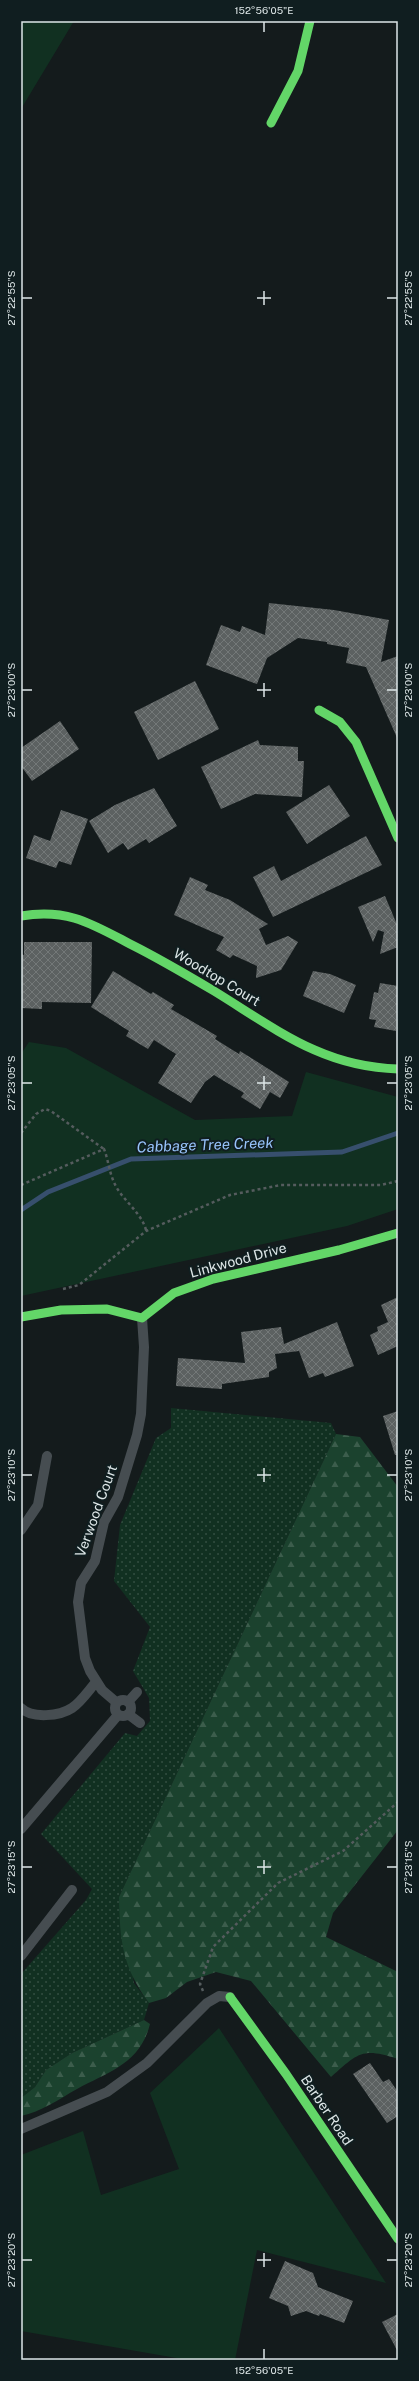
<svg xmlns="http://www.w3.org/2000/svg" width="419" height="2381" viewBox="0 0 419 2381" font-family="'Public Sans',sans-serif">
<defs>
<pattern id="grass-dots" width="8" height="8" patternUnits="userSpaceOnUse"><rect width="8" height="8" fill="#113021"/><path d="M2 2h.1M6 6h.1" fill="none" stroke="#334e41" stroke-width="1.8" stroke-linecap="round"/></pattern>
<pattern id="forest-firs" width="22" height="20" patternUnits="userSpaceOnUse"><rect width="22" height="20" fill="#1b422e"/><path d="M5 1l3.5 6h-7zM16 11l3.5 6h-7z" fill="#3c5d4c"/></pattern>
<pattern id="building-cross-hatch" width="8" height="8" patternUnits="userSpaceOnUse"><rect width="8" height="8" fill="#5c6161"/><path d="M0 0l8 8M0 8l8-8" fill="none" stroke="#737878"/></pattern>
</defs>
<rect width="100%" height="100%" fill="#141b1c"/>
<path fill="url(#grass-dots)" d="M171 1408 331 1423 336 1434 119 1897 134 1983 149 2003 144 2020 72 2053 46 2070 35 2087 21 2098V1974L86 1900 92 1889 41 1834 125 1733 137 1736 150 1721 149 1698 133 1671 150 1627 114 1581 120 1525 156 1438 171 1428Z"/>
<path fill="url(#forest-firs)" d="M336 1434 360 1437 398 1487V1830L333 1913 326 1937 398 1972V2059C362 2047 358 2053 331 2077L251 1981 216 1972 187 1982 166 1998 149 2003C122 1966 120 1941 119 1897Z
M144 2020 150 2024C140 2064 108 2072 77 2089 59 2099 41 2112 21 2116V2098L35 2087 46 2070 72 2053Z"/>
<path fill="#113021" d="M21 21H74L21 109Z
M29 1042 66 1048 195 1120 292 1116 306 1072 398 1097V1209L347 1226 21 1296V1054Z
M219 2028 386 2283 257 2250 235 2360H188L21 2331V2155L83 2131 101 2195 179 2169 150 2093Z"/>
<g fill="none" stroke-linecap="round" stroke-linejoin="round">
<path stroke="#374f6d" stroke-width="5" d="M21 1210 48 1192 131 1159 342 1152 398 1133"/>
</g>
<path fill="url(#building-cross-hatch)" d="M269 603 334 610 389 620 381 662 398 656V740L366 667 346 663 349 648 327 644V642L298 638 267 658 257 684 206 665 221 625 240 632 242 626 265 635Z
M195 681 219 729 158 760 134 712Z
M60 721 79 749 32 781 21 766V748Z
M258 740 260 745 298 747V761H304L302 797 255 794 221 809 201 767Z
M329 785 350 816 307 844 286 812Z
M154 788 177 826 149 843 146 839 128 850 123 843 108 853 89 821 115 805Z
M61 810 88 819 71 865 59 861 56 868 26 858 34 835 50 841Z
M366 836 382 865 273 917 253 877 274 866 281 881Z
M190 877 208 885 205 890 230 900 268 924 259 929 266 945 288 936 298 942 281 970 256 978 257 966 233 955 230 958 216 950 224 937 174 915Z
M385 896 398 927V947L380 954 384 932 378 930 373 942 358 907Z
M24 942H92L91 1003 42 1002V1009L21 1008V954L24 955Z
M113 971 151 994 153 992 174 1005 171 1009 217 1036 215 1039 239 1054 240 1051 289 1082 280 1098 270 1092 260 1109 241 1097 244 1093 214 1075 205 1082 191 1103 158 1083 176 1054 154 1040 148 1049 126 1036 129 1031 91 1007Z
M313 971 330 974 356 985 344 1013 303 996Z
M380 983 398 986 396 1031 374 1027 376 1020 369 1019 374 992 378 993Z
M398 1297V1346L378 1355 370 1335 378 1331 377 1327 388 1322 381 1305Z
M337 1322 354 1366 325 1377 323 1373 309 1378 299 1351 275 1354 277 1368 269 1372V1377L222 1384V1389L176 1386 178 1358 245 1363 241 1332 281 1327 284 1344Z
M398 1411V1455H395L383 1416Z
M370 2063 383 2082 389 2079 398 2092V2116L387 2123 353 2074Z
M285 2261 313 2273 318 2287 353 2301 344 2323 320 2314 319 2316 306 2311 291 2316 288 2306 269 2298Z
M398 2314V2352L382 2322Z"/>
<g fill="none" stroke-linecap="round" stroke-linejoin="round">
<path stroke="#555c5e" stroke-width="2.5" stroke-dasharray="3 3" stroke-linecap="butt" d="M21 1133 36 1114 45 1109 51 1111 104 1149
M21 1185 104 1149C108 1159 109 1170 113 1180 120 1199 141 1211 146 1230
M63 1289 79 1285 146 1231 230 1195 281 1185H381L398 1181
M203 1991 200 1984 213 1947 278 1883 343 1851 398 1802"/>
<path stroke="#464d51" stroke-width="10" d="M21 1530 38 1505 47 1456
M115 1708a8 8 0 1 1 16 0a8 8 0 1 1-16 0Z
M116 1702 102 1690 90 1671 85 1658 78 1602 81 1583 95 1561 104 1522 118 1497 137 1435 141 1414 144 1347 142 1318
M128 1702 137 1692
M21 1708C32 1719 60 1716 72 1708 81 1702 89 1690 96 1682
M128 1714 140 1723
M21 1829 118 1715
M21 1956 72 1890
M21 2129 107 2092 147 2063 207 2003 219 1996 230 1997"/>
<path stroke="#63d668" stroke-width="9" d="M271 123 298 71 310 21
M319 710 340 722 356 742 398 838
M21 916C68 908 92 924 132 945 160 959 187 975 214 991 276 1029 322 1067 398 1069
M21 1317 61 1310 107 1309 142 1318 174 1293 213 1279 339 1250 398 1233
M230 1997 286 2074 398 2239"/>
</g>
<path fill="none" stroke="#dde6e7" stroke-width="1.5" d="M264 22V32M264 291V305M22 298H32M257 298H271M387 298H397M264 683V697M22 690H32M257 690H271M387 690H397M264 1076V1090M22 1083H32M257 1083H271M387 1083H397M264 1468V1482M22 1475H32M257 1475H271M387 1475H397M264 1860V1874M22 1867H32M257 1867H271M387 1867H397M264 2253V2267M22 2260H32M257 2260H271M387 2260H397M264 2349V2359"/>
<g text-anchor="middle" stroke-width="4" stroke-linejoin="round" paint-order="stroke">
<g font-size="14" fill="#dde6e7" stroke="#101e20">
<text transform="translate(217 977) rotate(31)" y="5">Woodtop Court</text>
<text transform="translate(238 1260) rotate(-15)" y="5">Linkwood Drive</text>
<text transform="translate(96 1511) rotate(-70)" y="5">Verwood Court</text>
<text transform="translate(327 2110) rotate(56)" y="5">Barber Road</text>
</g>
<g font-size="15" font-style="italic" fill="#97c3fb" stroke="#101e20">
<text transform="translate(205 1145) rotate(-2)" y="5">Cabbage Tree Creek</text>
</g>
</g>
<rect width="419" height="2381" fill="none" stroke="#101e20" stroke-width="44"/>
<rect x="22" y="22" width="375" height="2337" fill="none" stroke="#dde6e7" stroke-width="1.5"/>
<g font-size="10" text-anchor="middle" fill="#dde6e7">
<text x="264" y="14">152°56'05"E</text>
<text transform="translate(11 298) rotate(-90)" y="4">27°22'55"S</text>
<text transform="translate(408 298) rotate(-90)" y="4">27°22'55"S</text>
<text transform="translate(11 690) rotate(-90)" y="4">27°23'00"S</text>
<text transform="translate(408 690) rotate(-90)" y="4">27°23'00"S</text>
<text transform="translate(11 1083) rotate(-90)" y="4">27°23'05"S</text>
<text transform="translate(408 1083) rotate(-90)" y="4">27°23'05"S</text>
<text transform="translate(11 1475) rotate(-90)" y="4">27°23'10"S</text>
<text transform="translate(408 1475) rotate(-90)" y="4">27°23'10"S</text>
<text transform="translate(11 1867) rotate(-90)" y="4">27°23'15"S</text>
<text transform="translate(408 1867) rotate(-90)" y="4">27°23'15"S</text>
<text transform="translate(11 2260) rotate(-90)" y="4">27°23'20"S</text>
<text transform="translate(408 2260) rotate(-90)" y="4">27°23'20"S</text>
<text x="264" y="2374">152°56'05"E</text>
</g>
</svg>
